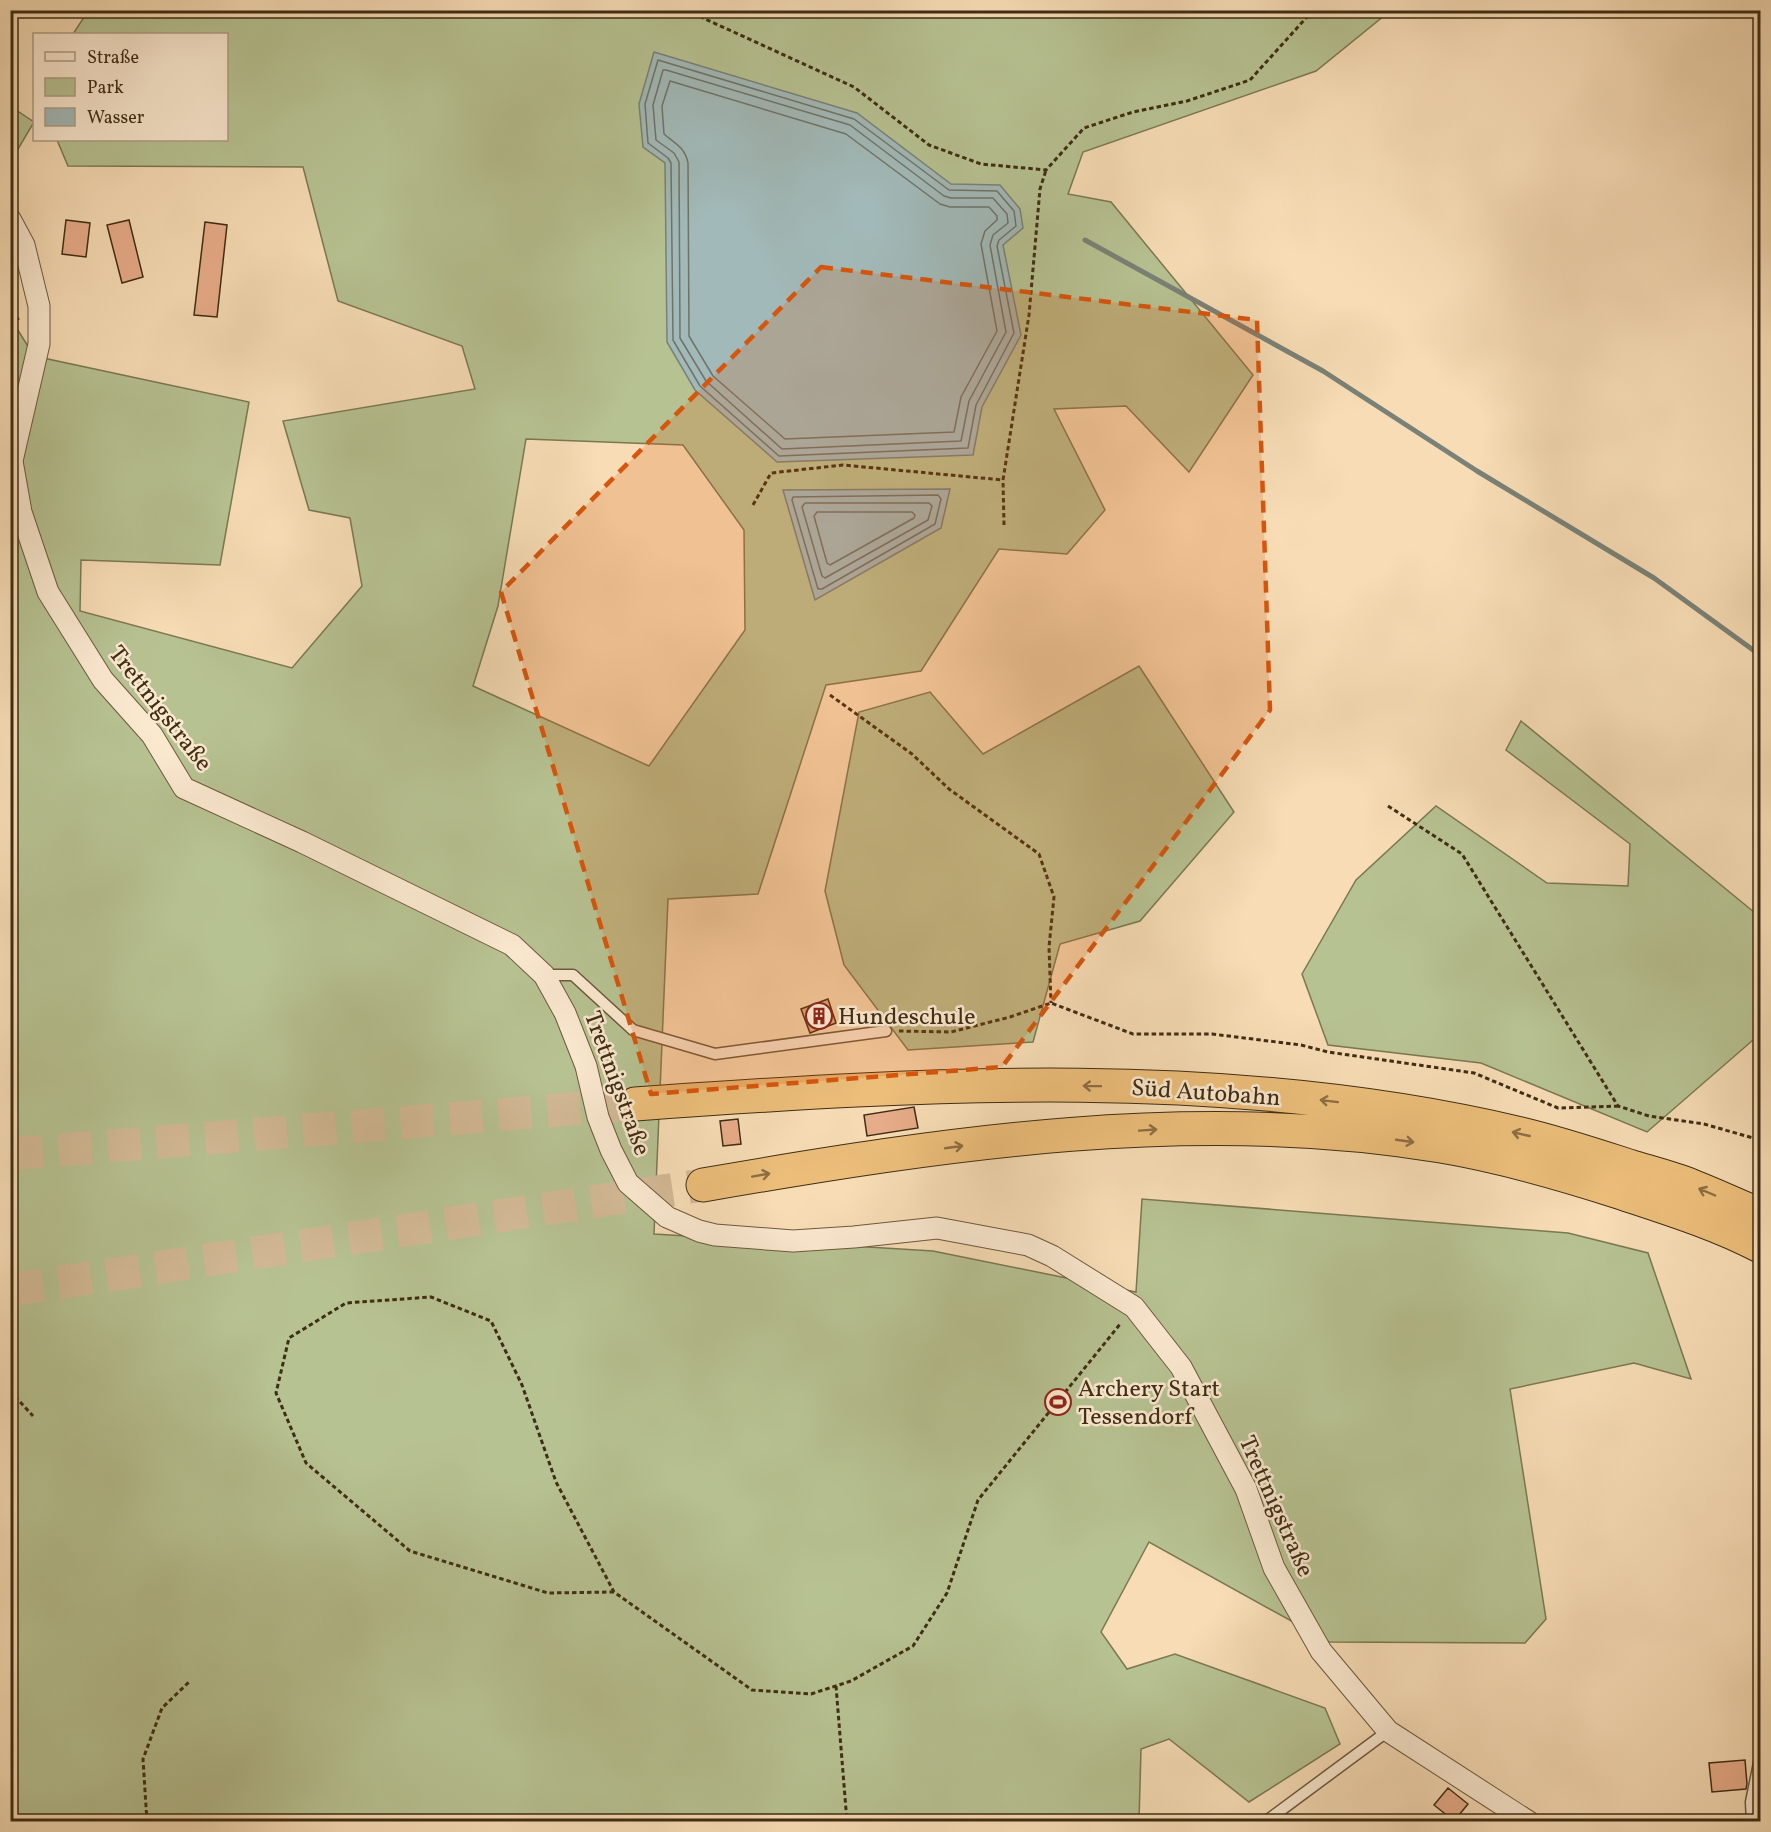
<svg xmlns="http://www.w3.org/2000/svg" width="1771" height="1832" viewBox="0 0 1771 1832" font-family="Vollkorn,serif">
<rect width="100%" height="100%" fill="#f7dcb5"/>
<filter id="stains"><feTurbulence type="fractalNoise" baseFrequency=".00333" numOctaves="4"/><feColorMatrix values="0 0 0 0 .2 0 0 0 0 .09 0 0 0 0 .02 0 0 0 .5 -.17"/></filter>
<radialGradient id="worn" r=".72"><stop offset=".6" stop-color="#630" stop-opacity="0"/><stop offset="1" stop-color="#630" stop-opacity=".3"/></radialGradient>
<path fill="#b7c292" stroke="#7b7853" stroke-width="1.5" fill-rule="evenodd" d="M88 11H1390L1316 71 1083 152 1068 194 1111 202 1253 375 1189 472 1126 406 1054 409 1105 510 1067 554 999 549 921 671 826 685 758 894 668 899 654 1234 933 1251 1136 1292 1142 1199 1568 1233 1648 1253 1691 1379 1634 1363 1510 1389 1546 1619 1525 1643 1329 1642 1149 1542 1101 1632 1127 1669 1175 1654 1325 1708 1340 1744 1249 1802 1169 1739 1141 1749 1139 1821H11L10 330 16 327 34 356 249 402 220 565 81 560 80 611 292 668 362 586 350 518 309 510 283 421 475 389 462 346 338 301 303 167 68 166 57 140H226V34H73ZM526 439 683 445 744 530 745 630 649 766 473 686 498 606Z
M10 106 34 122 11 161H10Z
M1139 666 1234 812 1140 921 1060 944 1033 1042 908 1050 844 965 825 891 859 712 930 692 983 754Z
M1521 721 1760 917V1034L1647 1132 1481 1063 1328 1045 1302 974 1356 880 1436 806 1547 883 1628 886 1630 844 1506 750Z"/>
<path fill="#a1b9b8" stroke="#7a8176" stroke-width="1.5" d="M654 52 857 113 951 184 1000 185 1020 209 1023 228 1003 245 1021 335 982 407 973 455 777 462 695 390 667 342 665 163 643 147 639 104Z
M950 489 941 528 815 600 783 490Z"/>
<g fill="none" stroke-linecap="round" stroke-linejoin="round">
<path stroke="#707366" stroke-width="1.5" d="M658 60 854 119 949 190 997 191 1014 211 1016 226 999 240 997 246 1014 333 976 405 968 448 779 456 700 386 673 340 671 163 668 158 648 143 645 104Z
M663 70H666L850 125 944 196 951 198H993L1007 214 1008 223 993 235 990 245 1006 332 969 401 961 441 782 449 706 381 680 338 679 162 674 153 656 140 653 105Z
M670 81 846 134 940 204 950 207H989L997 216V220L985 231 981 244 997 331 961 397 954 432 785 439 713 376 689 336 688 163C685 147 674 143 664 134L662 106Z
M938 495 941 499 935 524 822 589H818L792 500 793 497Z
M805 503H929L932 506 928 520 825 578 822 576 802 507Z
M817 512H912L915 515 914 518 830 565 827 563 814 516Z"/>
<path stroke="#7a8176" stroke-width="5" d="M1085 240 1323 371 1477 471 1654 578 1760 655"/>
</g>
<path fill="#e7ac89" stroke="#3f2d14" stroke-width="1.5" d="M66 220 90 223 86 257 62 254Z
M129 220 143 277 122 283 107 225Z
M205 222 227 225 217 317 194 315Z
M828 999 836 1023 810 1033 801 1009Z
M914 1107 918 1128 867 1136 864 1115Z
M738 1119 741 1144 723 1146 720 1121Z
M1745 1760 1747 1784 1746 1789 1712 1792 1709 1763Z
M1448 1788 1468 1804 1454 1821 1434 1805Z"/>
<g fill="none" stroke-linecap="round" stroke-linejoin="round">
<path stroke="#d2b995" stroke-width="33" stroke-dasharray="33 16" stroke-linecap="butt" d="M10 1154 635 1104
M10 1290 703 1185"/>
<defs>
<path id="lane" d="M544 975H573L633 1030 715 1054 886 1031
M1265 1822 1388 1731
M1752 1822 1751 1802 1760 1758V1703"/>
<path id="street" d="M10 219 24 245 39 306V344L12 461 21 512 48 592 103 680 152 735 184 788 302 842 512 945 544 975 565 1013 586 1066 598 1117 611 1150 628 1183 667 1217 699 1231 715 1235 793 1241 854 1237 937 1228 1028 1245 1052 1256 1134 1307 1181 1367 1246 1489 1274 1568 1321 1651 1388 1731 1529 1822"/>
<path id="highway" d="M635 1104C929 1083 1231 1065 1521 1134 1559 1143 1595 1155 1632 1167 1652 1173 1672 1178 1692 1186 1715 1195 1738 1206 1760 1215
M703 1185C946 1143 1195 1105 1441 1146 1501 1156 1560 1173 1619 1192 1667 1208 1716 1223 1760 1246"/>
</defs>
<use href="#lane" stroke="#6d593c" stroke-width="13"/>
<use href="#street" stroke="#6d593c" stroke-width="23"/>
<use href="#highway" stroke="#3f2d14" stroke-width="35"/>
<path stroke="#3f2d14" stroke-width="3" stroke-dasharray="4.5 3" stroke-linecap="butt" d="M695 10 703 18 854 87 929 145 981 164 1046 170 1084 128 1133 112 1187 101 1250 80 1306 18 1316 10
M10 324 19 318
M753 505 771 473 843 465 1003 480
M1004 525 1003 480 1029 315 1040 189 1046 170
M830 695 912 754 949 789 1039 854 1054 897 1049 947 1051 1003
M1388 806 1462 854 1618 1106 1649 1116 1704 1124 1760 1140
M899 1031 951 1032 1010 1017 1051 1003 1133 1034H1212L1301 1045 1328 1052 1474 1073 1558 1108 1618 1106
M10 1391 33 1416
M614 1592 548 1593 410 1551 306 1463 276 1393 289 1338 346 1303 431 1297 491 1321 522 1385 556 1482 614 1592 752 1690 811 1694 851 1681 913 1646 947 1593 978 1500 1121 1323
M836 1686 847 1822
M147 1822 143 1759 162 1708 190 1681"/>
<use href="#lane" stroke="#fae8cf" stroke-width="10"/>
<use href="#street" stroke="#fae8cf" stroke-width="21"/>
<use href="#highway" stroke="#ecbe7a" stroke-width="33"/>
</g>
<defs><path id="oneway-shaft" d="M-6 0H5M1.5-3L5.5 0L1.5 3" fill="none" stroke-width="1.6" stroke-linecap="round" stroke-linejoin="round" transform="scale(1.5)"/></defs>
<g stroke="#8d6e42">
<use href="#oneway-shaft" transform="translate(1092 1086) rotate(-179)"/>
<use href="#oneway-shaft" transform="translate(1329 1101) rotate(-173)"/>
<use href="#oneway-shaft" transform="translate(1148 1130) rotate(-4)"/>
<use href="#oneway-shaft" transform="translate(1521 1134) rotate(-167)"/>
<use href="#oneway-shaft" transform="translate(1405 1141) rotate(8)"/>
<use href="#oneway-shaft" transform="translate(954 1147) rotate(-8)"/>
<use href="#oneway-shaft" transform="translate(761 1175) rotate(-10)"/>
<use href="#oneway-shaft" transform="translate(1707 1192) rotate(-157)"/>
</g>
<path fill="#d7550d" fill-opacity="0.2" stroke="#d7550d" stroke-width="4.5" stroke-dasharray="12 8" stroke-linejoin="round" d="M821 267 1257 320 1270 710 1002 1067 651 1094 501 592Z"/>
<defs>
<symbol id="building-ring" viewBox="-11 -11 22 22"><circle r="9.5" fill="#fae8cf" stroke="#8f2418" stroke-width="1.5"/><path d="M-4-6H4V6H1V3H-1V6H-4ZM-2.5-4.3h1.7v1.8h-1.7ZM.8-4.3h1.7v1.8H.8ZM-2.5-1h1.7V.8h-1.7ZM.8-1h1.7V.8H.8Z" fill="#8f2418"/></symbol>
<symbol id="stadium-ring" viewBox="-11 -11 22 22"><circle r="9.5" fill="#fae8cf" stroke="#8f2418" stroke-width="1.5"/><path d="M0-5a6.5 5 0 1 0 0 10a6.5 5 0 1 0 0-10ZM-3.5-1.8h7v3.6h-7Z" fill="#8f2418"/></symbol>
</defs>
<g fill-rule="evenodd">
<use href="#building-ring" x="804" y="1001" width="30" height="30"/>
<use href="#stadium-ring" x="1043" y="1387" width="30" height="30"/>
</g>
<g text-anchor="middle" stroke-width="5" stroke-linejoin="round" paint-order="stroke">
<g font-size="24" fill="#3f2d14" stroke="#fae8cf">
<text transform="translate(161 708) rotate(52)" y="8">Trettnigstraße</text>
<text transform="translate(618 1083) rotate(70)" y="8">Trettnigstraße</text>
<text transform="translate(1206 1092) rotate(4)" y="8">Süd Autobahn</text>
<text transform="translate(1277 1506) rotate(66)" y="8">Trettnigstraße</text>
</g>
<g font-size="24" fill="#3f2d14" stroke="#fae8cf" text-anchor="start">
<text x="838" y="1024">Hundeschule</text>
<text x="1078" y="1396">Archery Start<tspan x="1078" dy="28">Tessendorf</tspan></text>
</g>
</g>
<rect width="1771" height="1832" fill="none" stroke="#f7dcb5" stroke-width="36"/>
<rect x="12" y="12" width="1747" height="1808" fill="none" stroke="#3f2d14" stroke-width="3"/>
<rect x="18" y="18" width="1735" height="1796" fill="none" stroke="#3f2d14" stroke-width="1.5"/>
<rect x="33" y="33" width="195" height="108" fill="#fae8cf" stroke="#af9d84" stroke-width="1.5"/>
<rect x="45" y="52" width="30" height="9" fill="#fae8cf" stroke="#af9d84" stroke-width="1.5"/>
<text x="87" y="63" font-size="18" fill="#3f2d14">Straße</text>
<rect x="45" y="78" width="30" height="18" fill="#b7c292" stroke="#af9d84" stroke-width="1.5"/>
<text x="87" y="93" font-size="18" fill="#3f2d14">Park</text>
<rect x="45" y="108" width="30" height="18" fill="#a1b9b8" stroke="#af9d84" stroke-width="1.5"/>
<text x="87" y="123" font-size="18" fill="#3f2d14">Wasser</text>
<rect width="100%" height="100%" filter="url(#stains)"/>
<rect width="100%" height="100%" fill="url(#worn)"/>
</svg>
